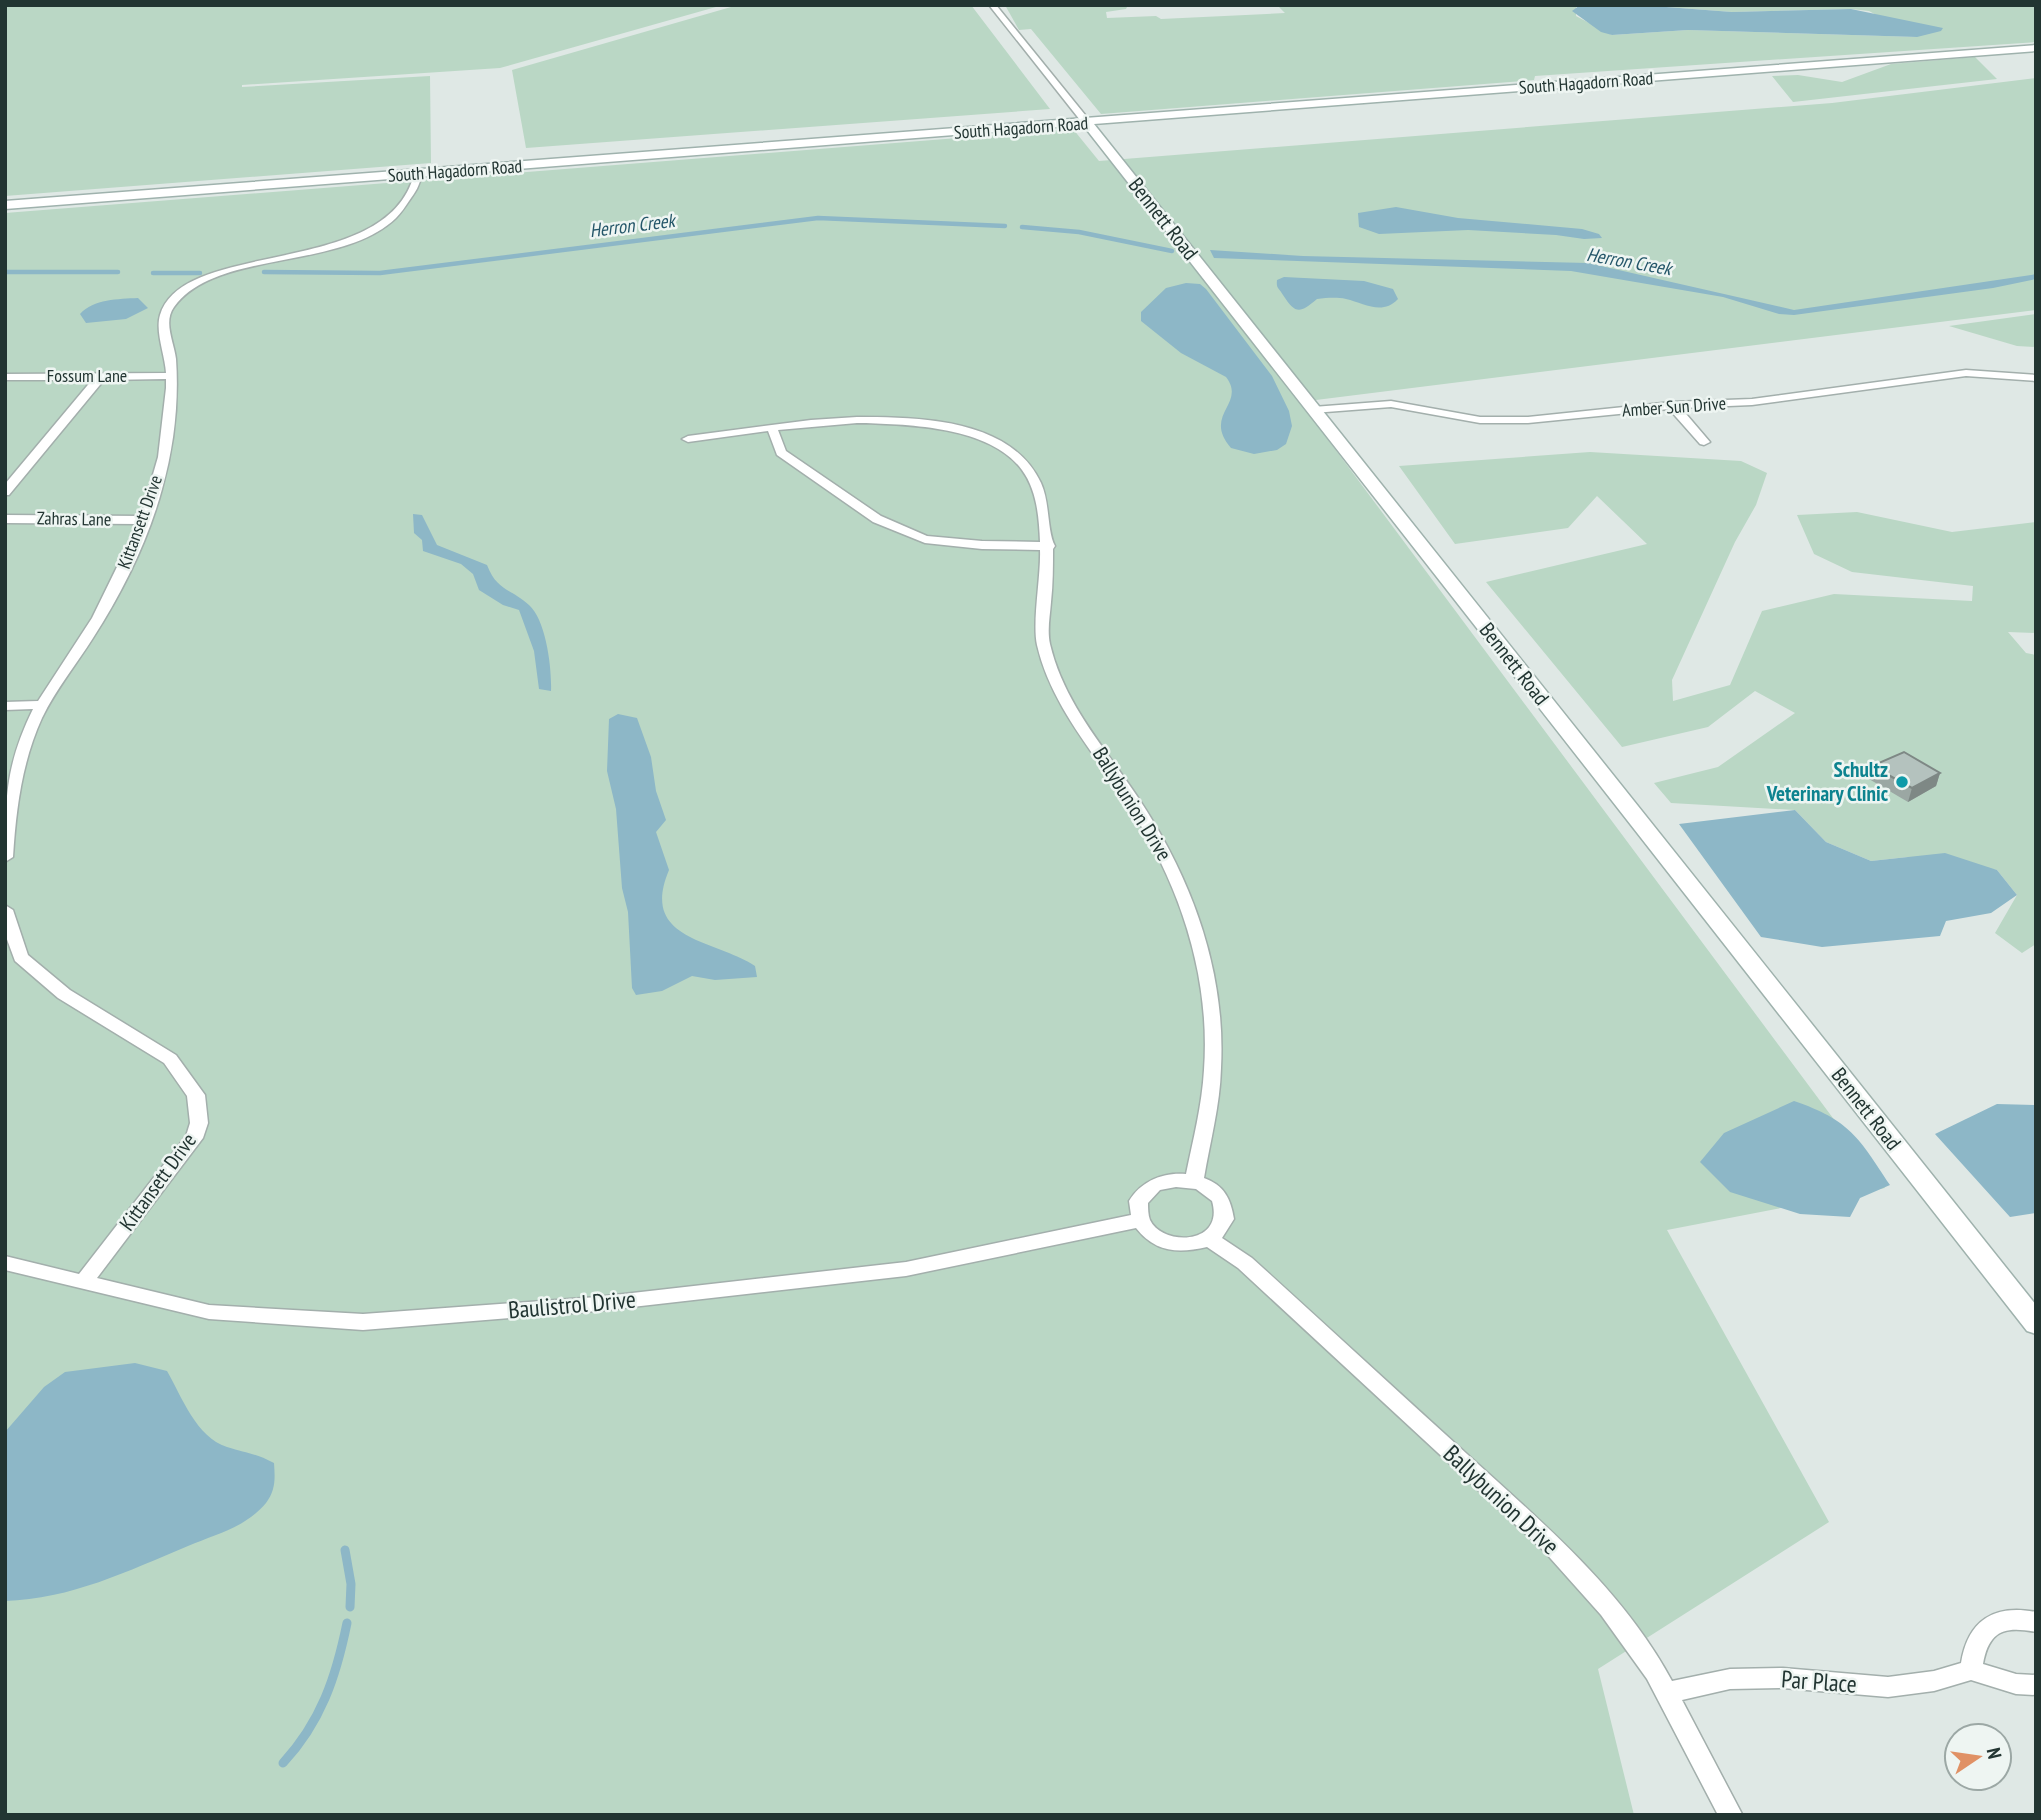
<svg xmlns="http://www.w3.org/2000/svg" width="2041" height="1820" viewBox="0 0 2041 1820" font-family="'PT Sans Narrow',sans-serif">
<rect width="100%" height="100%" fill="#dfe8e5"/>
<path fill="#bad7c5" d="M5 5H723L500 68 242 85V87L430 76 431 163 5 196Z
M738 5H971L1050 109 526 148 512 70Z
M1005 5H1128L1126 9 1106 12 1107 18 1156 16 1161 19 1285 13 1279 7 1281 5H1580L1576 7V16L1612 35 1688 30 1917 37 1869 11 1851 9 1732 12 1640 5H2036V42L1535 76 1534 80 1101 114 1031 29 1019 30Z
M1975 57 1997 79 1793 102 1772 76 1798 75 1842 82 1891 64Z
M2036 78V310L1300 402 1885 1188 1667 1230 1829 1522 1598 1669 1634 1815H5V213L1073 129 1099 161 1832 103Z
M2036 314V347L2017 346 1949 326Z
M1590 452 1741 461 1767 473 1756 505 1735 542 1672 680 1673 701 1730 685 1762 611 1834 594 1972 601 1973 586 1852 572 1814 554 1797 515 1857 512 1952 532 2036 522V633L2008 632 2026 653 2036 655V944L2022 953 1995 933 2017 895 1997 870 1908 857 1871 861 1826 842 1795 810 1671 803 1654 783 1718 767 1795 713 1755 691 1708 727 1622 747 1486 582 1647 544 1597 496 1568 528 1455 544 1399 466Z"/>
<path fill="#8db7c7" d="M1580 5H1640L1732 12 1851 9 1943 28 1941 31 1917 37 1688 30 1612 35 1601 32 1572 11Z
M1396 207 1458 218 1582 229 1599 234 1602 238 1584 239 1556 235 1468 230 1379 234 1359 227 1358 213Z
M1210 250 1303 256 1588 263 1794 310 2031 275 2036 274V279L1993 288 1794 315 1779 314 1723 297 1571 271 1214 258Z
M1284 277 1364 281 1393 289 1398 299C1382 316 1364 303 1346 299 1336 297 1327 298 1317 299 1300 313 1296 315 1283 295 1279 288 1276 289 1277 280Z
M1186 283 1200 284 1206 289 1272 376 1289 411 1292 426 1286 444 1277 450 1254 454 1231 448C1202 414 1247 404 1226 377L1181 353 1141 321V312L1166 288Z
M138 298 148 308 126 319 86 323 80 314C94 299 118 299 138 298Z
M413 514 422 515 437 545 487 565C497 591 510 588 529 605 546 620 552 668 551 691L539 689 534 651 519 610 503 605 479 590 473 574 461 564 423 551 422 540 414 533Z
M618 714 637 718 651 757 656 791 666 820 656 832 669 870C639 941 714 939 755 966L757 977 715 980 692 976 662 991 636 995 632 988 628 912 622 888 616 809 607 771 609 719Z
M1795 810 1826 842 1871 861 1945 853 1997 870 2017 895 1991 913 1946 921 1940 936 1822 947 1761 937 1679 824Z
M1794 1101C1850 1120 1859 1138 1890 1185L1860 1198 1850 1217 1800 1214 1730 1192 1700 1162 1724 1133Z
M1997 1104 2036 1105V1213L2010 1217 1935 1134Z
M135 1363 167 1371C182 1397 196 1437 227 1447 246 1453 255 1453 274 1463 275 1478 276 1490 266 1503 245 1528 216 1534 188 1546 128 1571 71 1599 5 1601V1432L44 1387 65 1372Z"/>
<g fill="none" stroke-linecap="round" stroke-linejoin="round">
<path stroke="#8db7c7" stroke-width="4.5" d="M1022 227 1079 232 1172 251
M5 272H118
M264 272 380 273 818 218 1005 226
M153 273H200"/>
<path stroke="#8db7c7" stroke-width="9" d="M345 1550 351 1584 350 1607
M283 1763C321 1722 336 1677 347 1623"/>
<defs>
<path id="street" d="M989 5H996L1090 121V125H1084Z
M418 171 422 174C419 187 416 191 409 201 405 207 401 213 396 218 341 271 216 249 174 307 163 322 174 342 176 359 179 402 174 447 162 489 148 541 122 593 93 638 76 665 56 689 42 718 22 762 16 809 13 857L5 862C5 801 5 766 33 709L5 710V702L38 701 92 618 138 524 5 523V515L141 516 158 457 166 388V379L104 380 9 495H5V484L92 380H5V374L166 373C165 355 155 332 160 315 183 238 388 279 414 174Z
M1966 370 2036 375V381L1966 376 1752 405 1681 408 1710 442 1704 445 1700 444 1669 409 1528 423H1480L1391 407 1313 413 1307 410 1313 407 1391 401 1480 417H1528L1672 402 1752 399Z
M857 417C918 417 1011 418 1041 483 1050 502 1047 532 1055 546L1053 549C1053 566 1053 584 1051 602 1050 616 1047 630 1050 644 1064 704 1106 749 1139 799 1192 879 1226 971 1221 1068 1220 1106 1210 1142 1204 1178 1224 1185 1231 1199 1234 1219L1222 1238 1252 1258C1324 1323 1395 1389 1467 1454 1542 1522 1624 1591 1672 1681L1730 1669 1783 1668 1888 1677 1934 1671 1961 1663C1968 1620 1994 1604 2036 1612V1632C2005 1626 1989 1630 1983 1664L2016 1674 2036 1675V1695L2016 1694 1971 1680 1934 1691 1888 1697 1783 1688 1730 1689 1682 1700 1742 1814 1718 1815 1647 1679 1601 1615 1543 1550 1238 1268 1207 1247C1177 1254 1155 1252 1136 1228L906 1276 597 1311 363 1330 209 1319 5 1270V1256L79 1274 186 1136 190 1123 187 1096 164 1063 58 998 15 961 5 934V905L13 910 28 955 70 990 176 1055 205 1095 208 1123 203 1138 97 1278 209 1305 363 1314 597 1297 906 1262 1131 1215 1129 1201C1141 1181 1163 1172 1186 1174 1193 1140 1202 1105 1204 1070 1211 972 1177 876 1122 796 1090 748 1050 702 1037 645 1032 622 1041 576 1040 550L982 549 925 543 873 522 777 455 768 431 688 442 682 439 688 436 811 420ZM857 423C906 424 990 426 1022 470 1037 490 1039 518 1040 542L982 541 927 536 881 516 786 451 778 430ZM1176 1187 1196 1189 1212 1201C1225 1246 1162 1246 1150 1220 1148 1215 1148 1208 1148 1203L1160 1190Z"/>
<path id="secondary" d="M2036 45V51L1094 124 2036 1305V1334L2027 1331 1083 125 5 209V201Z"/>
</defs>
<use href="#street" stroke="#a3afac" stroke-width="3"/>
<use href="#secondary" stroke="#9fb2ad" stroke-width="3"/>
<use href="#street" fill="#fff" fill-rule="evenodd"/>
<use href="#secondary" fill="#fff" fill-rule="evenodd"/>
</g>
<path fill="#9ba7a3" d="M1872 766 1940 773 1936 786 1908 802 1869 779Z"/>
<path fill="#7e8885" d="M1940 773 1936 786 1908 802 1912 788Z"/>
<path fill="#b4c2be" stroke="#7e8885" stroke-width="2" d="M1904 752 1940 773 1912 788 1872 766Z"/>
<circle fill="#0f9aa8" stroke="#eef5f2" stroke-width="2.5" cx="1902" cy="782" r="7"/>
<g text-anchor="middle" stroke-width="5" stroke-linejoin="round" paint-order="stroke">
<g font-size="18" fill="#223532" stroke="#eef5f2">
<text transform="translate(1586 83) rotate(-4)" y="6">South Hagadorn Road</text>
<text transform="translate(1021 128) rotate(-4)" y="6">South Hagadorn Road</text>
<text transform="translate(455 171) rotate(-4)" y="6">South Hagadorn Road</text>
<text x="87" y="382">Fossum Lane</text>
<text transform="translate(1674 407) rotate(-4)" y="6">Amber Sun Drive</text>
<text transform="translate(74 519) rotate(1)" y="6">Zahras Lane</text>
<text transform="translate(140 522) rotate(-70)" y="6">Kittansett Drive</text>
</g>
<g font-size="19" font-style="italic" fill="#245669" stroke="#eef5f2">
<text transform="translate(632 225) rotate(-7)" y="7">Herron Creek</text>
<text transform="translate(1629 261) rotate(10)" y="7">Herron Creek</text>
</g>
<g font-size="21" fill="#223532" stroke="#eef5f2">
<text transform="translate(1163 219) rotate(52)" y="7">Bennett Road</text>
<text transform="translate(1514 664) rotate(52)" y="7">Bennett Road</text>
<text transform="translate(1132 804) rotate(58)" y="7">Ballybunion Drive</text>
<text transform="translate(1866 1109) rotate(52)" y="7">Bennett Road</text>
<text transform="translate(158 1182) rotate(-54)" y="7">Kittansett Drive</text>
</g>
<g font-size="21" font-weight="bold" fill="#0d838f" stroke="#eef5f2" text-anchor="end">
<text x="1888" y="777">Schultz<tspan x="1888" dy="24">Veterinary Clinic</tspan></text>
</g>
<g font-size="24" fill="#223532" stroke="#eef5f2">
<text transform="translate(572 1305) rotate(-5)" y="8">Baulistrol Drive</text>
<text transform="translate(1501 1500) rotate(43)" y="8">Ballybunion Drive</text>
<text transform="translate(1819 1682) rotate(4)" y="8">Par Place</text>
</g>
</g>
<rect width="2041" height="1820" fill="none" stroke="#223532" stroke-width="14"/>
<g transform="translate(1978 1757) rotate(77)"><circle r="33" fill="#eef5f2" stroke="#9ca8a5" stroke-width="2"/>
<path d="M0-5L12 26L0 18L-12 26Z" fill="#e09165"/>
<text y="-10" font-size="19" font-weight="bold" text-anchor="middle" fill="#223532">N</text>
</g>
</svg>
